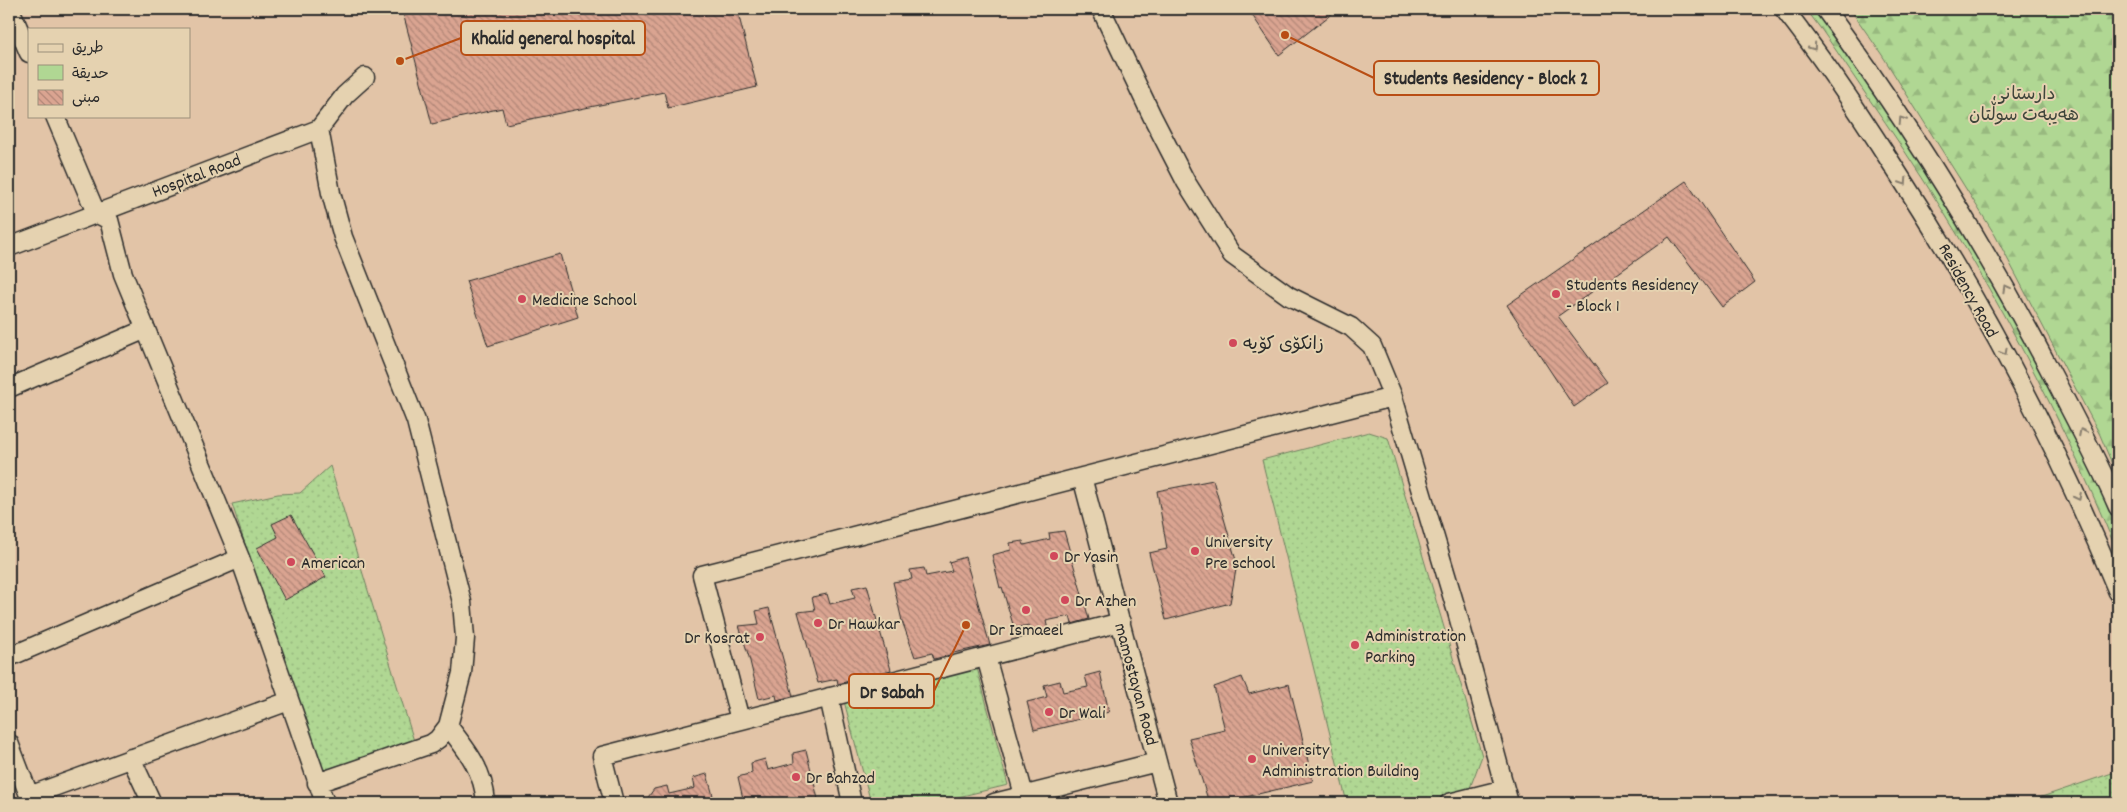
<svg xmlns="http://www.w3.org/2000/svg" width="2127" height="812" viewBox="0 0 2127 812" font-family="Dekko,'Playpen Sans Arabic',sans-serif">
<defs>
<pattern id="green-dots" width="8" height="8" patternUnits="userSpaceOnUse" patternTransform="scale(1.25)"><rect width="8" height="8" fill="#b0d793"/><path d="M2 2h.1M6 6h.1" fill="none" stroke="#98b97f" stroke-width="1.8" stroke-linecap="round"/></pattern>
<pattern id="forest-firs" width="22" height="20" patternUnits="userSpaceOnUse" patternTransform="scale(1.25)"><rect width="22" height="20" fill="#b0d793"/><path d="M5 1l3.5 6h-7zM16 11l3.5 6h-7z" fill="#98b97f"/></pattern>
<pattern id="building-back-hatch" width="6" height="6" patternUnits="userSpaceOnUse" patternTransform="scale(1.25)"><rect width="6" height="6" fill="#daa491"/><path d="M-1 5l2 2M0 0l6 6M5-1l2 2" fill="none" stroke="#b18677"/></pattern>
</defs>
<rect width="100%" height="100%" fill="#e2c4a7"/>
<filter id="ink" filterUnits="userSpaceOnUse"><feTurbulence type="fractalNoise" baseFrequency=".02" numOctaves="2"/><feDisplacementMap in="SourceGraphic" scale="10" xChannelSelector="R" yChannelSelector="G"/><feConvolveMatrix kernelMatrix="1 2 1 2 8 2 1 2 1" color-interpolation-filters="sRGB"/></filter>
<g filter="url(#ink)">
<path fill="url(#green-dots)" stroke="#6e815f" d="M1369 432 1388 438 1482 756 1468 793 1427 803H1347L1262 460Z
M330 466 417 751 325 790 232 504 278 494 300 493Z
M977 668 1008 785 933 803H871L844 701Z
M2118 771V803H2024Z"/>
<path fill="url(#forest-firs)" stroke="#6e815f" d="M1806 9H1824L1972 234 2100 484 2118 529V554C2052 393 1967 238 1867 96 1847 67 1828 37 1806 9Z
M1850 9H2118V478L2100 435 1995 235 1882 55Z"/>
<path fill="url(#building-back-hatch)" stroke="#2b2b2b" d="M402 9H737L757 87 668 108 664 92 506 124 502 108 432 124Z
M1262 9H1338L1279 55 1252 15Z
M1686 181 1755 282 1722 307 1669 237 1558 316 1608 383 1574 407 1507 305Z
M560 254 578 317 488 346 466 281Z
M1213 480 1237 564 1230 603 1166 620 1149 553 1167 549 1157 491Z
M291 515 326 577 285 600 257 548 278 537 272 524Z
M1064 531 1089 619 1072 624 1070 616 1046 621 1048 630 1031 634 1029 625 1014 628 1002 587 1000 588 992 555 1011 550 1010 543 1023 541 1024 545 1050 539 1049 533Z
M965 557 990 645 949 654 950 655 934 659 932 653 915 657 902 621 893 582 912 579 910 570 924 568 926 576 952 571 949 562Z
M867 585 891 670 838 684 837 679 818 683 798 612 815 610 812 597 827 594 830 604 855 598 852 588Z
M769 608 793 696 777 700 776 695 759 699 749 657 739 626 759 624 756 611Z
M1100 672 1109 712 1034 730 1027 702 1047 697 1044 685 1060 681 1063 692 1088 687 1085 676Z
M1242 677 1249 694 1289 684 1313 781 1220 803H1209L1189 738 1225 730 1214 687Z
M806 750 819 803H785L784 798 762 803H744L738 777 752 773 751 763 765 759 768 770 794 763 793 753Z
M707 774 715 803H644L654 789 667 786 669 794 695 788 693 778Z"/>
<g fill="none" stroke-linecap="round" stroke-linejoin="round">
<defs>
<path id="minor" d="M10 9 29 53
M1101 9 1152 116 1186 182 1232 255 1289 296 1351 327 1372 346 1393 397 1457 612 1505 789
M1784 9C1822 57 1857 109 1890 161 1979 297 2056 441 2118 592
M1825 9C1911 126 1987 249 2054 378 2076 421 2099 463 2118 507
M55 116 96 213 109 220 123 274 240 558 325 803
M9 247 319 129 345 95 365 77
M9 388 146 329
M1082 477 1168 803
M9 657 240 558
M986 657 1024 795
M829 697 852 803
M740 720 702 575 1393 397
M448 726C467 750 484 771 486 803
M9 743 32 803
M131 758 152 803
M317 783 431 744 438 739 448 726 462 673 465 638 462 602 416 421 343 237 331 193 319 129
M29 796 289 701
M614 803 602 756 1121 622
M994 803 1157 762
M1449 803 1505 789 1509 803"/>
</defs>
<use href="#minor" stroke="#2b2b2b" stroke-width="21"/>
<use href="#minor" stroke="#e5d2b0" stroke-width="18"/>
</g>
<defs><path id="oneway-chevron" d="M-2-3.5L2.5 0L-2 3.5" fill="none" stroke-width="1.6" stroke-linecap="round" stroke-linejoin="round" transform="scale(1.25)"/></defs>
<g stroke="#887e6e">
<use href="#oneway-chevron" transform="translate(1813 47) rotate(55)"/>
<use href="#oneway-chevron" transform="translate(1902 120) rotate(-123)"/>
<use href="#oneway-chevron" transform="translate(1904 182) rotate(57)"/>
<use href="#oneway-chevron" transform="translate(2006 288) rotate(-119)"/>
<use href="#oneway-chevron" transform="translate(2004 352) rotate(61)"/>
<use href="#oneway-chevron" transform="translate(2082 432) rotate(-117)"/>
<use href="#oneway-chevron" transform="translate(2078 497) rotate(63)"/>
</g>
</g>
<g fill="#d1495b" stroke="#e5d2b0" stroke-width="2">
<circle cx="1556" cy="294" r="5"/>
<circle cx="522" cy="299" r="5"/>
<circle cx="1233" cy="343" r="5"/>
<circle cx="1195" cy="551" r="5"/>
<circle cx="1054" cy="556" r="5"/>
<circle cx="291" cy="562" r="5"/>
<circle cx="1065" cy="600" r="5"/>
<circle cx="1026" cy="610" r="5"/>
<circle cx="818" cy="623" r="5"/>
<circle cx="760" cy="637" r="5"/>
<circle cx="1355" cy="645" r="5"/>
<circle cx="1049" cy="712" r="5"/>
<circle cx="1252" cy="759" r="5"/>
<circle cx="796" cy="777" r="5"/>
</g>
<g text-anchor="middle" stroke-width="4" stroke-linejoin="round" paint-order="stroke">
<g font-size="18" fill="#3f453b" stroke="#e5d2b0">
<text x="2024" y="99">دارستانی<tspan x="2024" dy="21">هەیبەت سوڵتان</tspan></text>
</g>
<g font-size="18" fill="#2b2b2b" stroke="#e5d2b0">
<text transform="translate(196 175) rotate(-21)" y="6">Hospital Road</text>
<text transform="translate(1969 290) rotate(61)" y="6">Residency Road</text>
<text transform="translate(1137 684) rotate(75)" y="6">mamostayan Road</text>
</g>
<g font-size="18" fill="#2b2b2b" stroke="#e5d2b0" text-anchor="start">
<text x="1566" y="290">Students Residency<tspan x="1566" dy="21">- Block 1</tspan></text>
<text x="532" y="305">Medicine School</text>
<text x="1243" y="349">زانکۆی کۆیە</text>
<text x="1205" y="547">University<tspan x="1205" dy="21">Pre school</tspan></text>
<text x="1064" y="562">Dr Yasin</text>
<text x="301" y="568">American</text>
<text x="1075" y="606">Dr Azhen</text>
<text x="828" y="629">Dr Hawkar</text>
<text x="1026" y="635" text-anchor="middle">Dr Ismaeel</text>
<text x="1365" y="641">Administration<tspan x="1365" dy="21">Parking</tspan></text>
<text x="750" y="643" text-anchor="end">Dr Kosrat</text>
<text x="1059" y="718">Dr Wali</text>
<text x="1262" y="755">University<tspan x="1262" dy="21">Administration Building</tspan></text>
<text x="806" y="783">Dr Bahzad</text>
</g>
</g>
<path fill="none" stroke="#b94e14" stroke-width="2" d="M400 61L461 38M1285 35L1374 78M966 625L934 691"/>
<g fill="#b94e14" stroke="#e5d2b0" stroke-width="2">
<circle cx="400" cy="61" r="5"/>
<circle cx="1285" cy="35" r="5"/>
<circle cx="966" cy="625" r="5"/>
</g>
<g fill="#e5d2b0" stroke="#b94e14" stroke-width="2">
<rect x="461" y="21" width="184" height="34" rx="5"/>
<rect x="1374" y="61" width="225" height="34" rx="5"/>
<rect x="849" y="674" width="85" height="34" rx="5"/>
</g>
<g font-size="19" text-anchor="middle" font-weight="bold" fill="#2b2b2b">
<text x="553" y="44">Khalid general hospital</text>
<text x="1486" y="84">Students Residency - Block 2</text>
<text x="892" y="698">Dr Sabah</text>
</g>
<rect width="2127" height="812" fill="none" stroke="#e5d2b0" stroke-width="30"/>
<rect x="15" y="15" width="2097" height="782" fill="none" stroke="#2b2b2b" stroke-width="2" filter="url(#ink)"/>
<rect x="28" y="28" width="162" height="90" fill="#e5d2b0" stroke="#9b8f7b"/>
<rect x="38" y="44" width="25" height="8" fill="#e5d2b0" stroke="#9b8f7b"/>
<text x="72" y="52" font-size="15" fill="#2b2b2b">طريق</text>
<rect x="38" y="65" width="25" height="15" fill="#b0d793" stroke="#9b8f7b"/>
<text x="72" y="78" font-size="15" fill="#2b2b2b">حديقة</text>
<rect x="38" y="90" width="25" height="15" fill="url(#building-back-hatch)" stroke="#9b8f7b"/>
<text x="72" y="102" font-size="15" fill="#2b2b2b">مبنى</text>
</svg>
